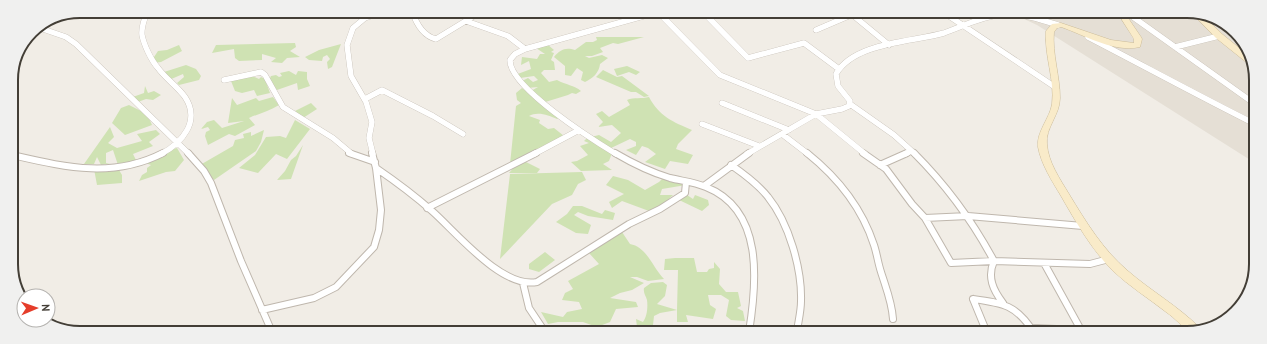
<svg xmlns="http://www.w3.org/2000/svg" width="1267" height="344" viewBox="0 0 1267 344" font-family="'PT Sans',sans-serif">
<rect width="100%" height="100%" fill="#f1ede6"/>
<path fill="#e5dfd5" d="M1009 12H1201L1236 31 1255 66V163L1037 25Z"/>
<path fill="#cfe2b3" d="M596 37H644L618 44 613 43 600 48 603 52 592 56H585L589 58 602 55 608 58 600 64C599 73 593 78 585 82L581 80 583 72 577 68 571 76 565 75V66L554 57C560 50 565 47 575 50L586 42H593L597 40Z
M295 43 296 47 290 51 300 57 287 58 282 63 271 62 276 58 262 54V60L239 61 235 58 234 49 212 53 216 45Z
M341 44 332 67 328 69 327 62 330 59 327 55 323 57 322 61 309 60 305 57 319 50Z
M547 44 554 50 551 52 554 53 551 60 554 62 555 70H544L541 73 549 82 557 80C566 85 574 85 581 91L576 94 572 93 568 95 542 103 561 116 557 119C549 115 537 111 529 116L540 120 539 123 548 129 554 128 564 136 510 164 516 106 521 103 517 100 516 93 522 88 535 98 531 91 538 87 527 88 522 81 528 78 533 82 538 80 534 76 520 78 515 75 531 69 529 61 521 65 522 57 537 59 540 54H545L533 46Z
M179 45 182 51 161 62 153 63 154 57 158 51 167 50Z
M186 65 196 69 201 76 199 80 179 85 177 83 184 77 183 74 169 80 164 72Z
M627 66 640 72 636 75 629 72 617 76 614 69Z
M603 70 617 77 622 76 649 96 644 97 636 92H631L596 77Z
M289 71 296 75 298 71 307 72V79L310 86 298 90 297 83 277 90 269 80 271 76 276 75 279 77 282 76 280 73Z
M252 76 259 79 261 77 265 79 270 93 257 96 254 90 242 93 235 91 231 81Z
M145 86 148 93 154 91 161 95 153 100 146 99 138 102 130 98 144 93Z
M273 97 279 105C270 111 260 113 249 118L255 125 235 136 229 134 208 145 205 136 206 132 210 130 208 127 201 129 207 122 214 120 222 128 244 121 228 123 232 98 237 105 256 98 259 101Z
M649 97C659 116 673 122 692 130L678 144 676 149 693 155 688 164 670 161 665 169 645 162 656 154 648 148 642 146 636 155 626 150 636 146V142L630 139 609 149 612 153 609 161 603 164 612 170 581 171 571 162 577 161 588 155 580 146 589 143 584 141 587 138 599 135 611 142 621 133 612 125 598 127 603 122 596 114 602 111 609 117 630 105 627 100C634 97 642 99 649 97Z
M311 103 317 109 303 118 295 111Z
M129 105 147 114 152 125 125 135 112 123 121 108Z
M295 120 310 129 287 159 276 154 258 173 239 168 255 155 266 137 280 136 286 138Z
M110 127 114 137 108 143 117 148 142 141 137 134 156 130 160 134 149 142 153 146 133 154 136 160 118 165 113 150 106 153V163H110L101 165 97 157 94 164H84Z
M264 130 261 142 256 151 214 180 200 165 233 146 235 140 244 138 243 134 251 132V136Z
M303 145 291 179 277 180 285 171 291 160 296 156Z
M177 148 184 160 175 171 166 172 139 181 142 175 147 172V168L151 165 145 163 169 150Z
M524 161 540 169 537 173H509L516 165Z
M94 169 119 170 122 175V183L97 185Z
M582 172 586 180 578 184 572 195 552 204 500 259 510 174Z
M613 176 628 180 645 190 659 182 665 176 686 185 662 189 660 195H673L662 205 649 211 622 201 612 208 609 202 624 194 606 185Z
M677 194 687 195 693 199 695 195 708 200 709 205 702 211 677 199Z
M573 206H582L602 214 605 210 615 213 613 220 588 216 578 212 574 215 591 225 588 234 576 233 556 222 567 214Z
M620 229 630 244C647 247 653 268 664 279L648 281 637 277H630L644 283 632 290 620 293 610 298 636 302 638 307 616 309 610 322 597 327 583 322H558L548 324 541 312 563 317 567 312 582 309 579 302 562 300 565 293 573 289 568 281 599 264 589 253Z
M545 252 555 260 539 272 529 269V264Z
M675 258H694L697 272H707L709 269 714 268V262L720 269 719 284 726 292H738L741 306 737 308 743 311 745 321 731 320 726 316 729 300 721 295H708L710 305 716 309 713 319 686 315 688 322H677V310L660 313 654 316 653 325 637 327 636 319 643 322C647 317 648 307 647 300 646 296 643 293 644 288L651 283 663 282 667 285 665 296 657 304 677 310 678 270H664L665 259Z"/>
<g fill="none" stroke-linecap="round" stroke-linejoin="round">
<defs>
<path id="street-far1" d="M147 11C145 19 141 26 142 35 144 45 151 60 158 68 166 79 177 86 185 97 201 121 182 143 161 154
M412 11C416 23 423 36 436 39L482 11
M658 12 720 75 816 114 865 154
M703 12 748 58 804 43 839 69
M849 12 889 45
M943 12 1055 87
M1126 12 1255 104
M466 21 508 36 525 49
M37 27 66 37 76 44 189 154
M816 30 858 12
M1088 37C1144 66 1199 96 1255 124
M1175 47 1219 36
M224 80 261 72 265 75 283 107 333 138 352 154
M365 99 382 90 433 116 463 134
M722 103 789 130
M850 104 894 135 915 154
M702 124 759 146
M782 134 808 154
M373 154 369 138 372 122 366 102 351 76 347 45 353 28 365 18 386 11
M534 154 579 130
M616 154C593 140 509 87 510 60L515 54 525 49 658 12
M747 154 816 114 842 109 849 106 850 101 838 86 836 74C854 42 913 42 944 33 962 27 979 17 999 15 1023 13 1035 18 1058 25
M905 154 911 151"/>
<path id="street" d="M188 153 204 171 211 183 241 261 272 332
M349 153 375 162
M615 153C632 163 650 172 670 178 682 181 694 182 706 187 764 210 757 282 749 332
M807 153C837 177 862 208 874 245 877 254 878 263 881 272 886 288 892 302 893 319
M863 153 886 169 912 204 925 218
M914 153C946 185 972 220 994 261 987 277 993 290 1003 303
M12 155C65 167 112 179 163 153
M731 165C744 174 758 184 768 197 789 223 802 269 801 301 801 312 798 322 797 332
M880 165 907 153
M376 168C395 181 414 195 432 211 456 232 502 289 537 282L629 224 660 209 685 193 686 182
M704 186 749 153
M427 208 536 153
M1083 226 968 216 925 218 951 263 994 261 1090 264 1109 259
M1044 263 1081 330
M523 283 529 308 545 332
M973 299C1003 303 1017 305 1034 333
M973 299 987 333
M262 310 314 298 336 287 374 247 379 230 381 210 376 168 372 153
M1032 328 1081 330 1091 333"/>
<path id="secondary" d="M1117 12H1124L1141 37 1142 39 1140 47C1113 53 1085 35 1061 27L1057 28 1054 32C1052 54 1060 76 1060 98 1060 115 1045 128 1047 144 1048 162 1060 179 1069 194 1086 222 1103 250 1128 271 1151 291 1178 306 1200 328L1201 329 1192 333C1183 328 1175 318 1166 312 1148 298 1129 286 1113 271 1091 249 1076 222 1061 196 1052 181 1041 164 1038 147 1036 132 1050 118 1052 104 1055 80 1044 55 1046 31L1052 24 1061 23 1111 40 1134 43V39Z
M1191 12H1199L1222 34 1249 56 1255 66H1251L1216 38Z"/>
</defs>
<use href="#street-far1" stroke="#bfb7ad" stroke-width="6"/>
<use href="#street" stroke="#bfb7ad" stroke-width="8"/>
<use href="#secondary" stroke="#cdbd9a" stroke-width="1"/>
<use href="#street-far1" stroke="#fff" stroke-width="5.5"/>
<use href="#street" stroke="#fff" stroke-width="6"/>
<use href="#secondary" fill="#f9ebc9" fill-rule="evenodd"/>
</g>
<path d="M0 0H1267V344H0ZM80 18H1187A62 62 0 0 1 1249 80V264A62 62 0 0 1 1187 326H80A62 62 0 0 1 18 264V80A62 62 0 0 1 80 18Z" fill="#f0f0ef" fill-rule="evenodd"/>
<path fill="none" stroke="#433e36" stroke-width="2" d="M80 18H1187A62 62 0 0 1 1249 80V264A62 62 0 0 1 1187 326H80A62 62 0 0 1 18 264V80A62 62 0 0 1 80 18Z"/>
<g transform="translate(36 308) rotate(88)"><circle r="19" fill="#ffffff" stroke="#b4b2af"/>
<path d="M0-3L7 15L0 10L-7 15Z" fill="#e53d2a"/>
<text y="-6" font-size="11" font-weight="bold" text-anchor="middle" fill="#433e36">N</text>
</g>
</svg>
